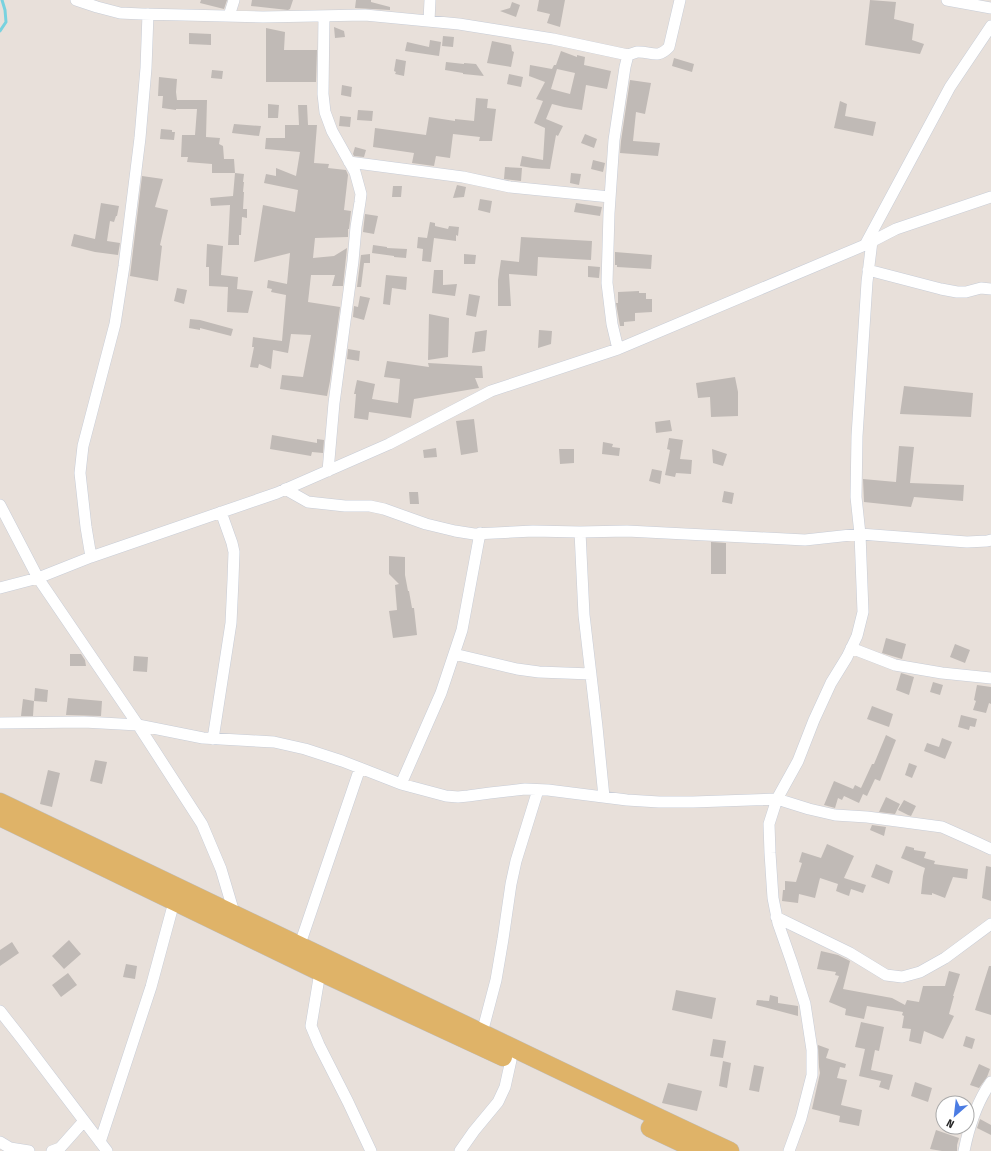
<svg xmlns="http://www.w3.org/2000/svg" width="991" height="1151" viewBox="0 0 991 1151" font-family="'Fira Sans Condensed',sans-serif">
<rect width="100%" height="100%" fill="#e8e0da"/>
<g fill="none" stroke-linecap="round" stroke-linejoin="round">
<path stroke="#78d2df" stroke-width="3" d="M0 31 6 22 5 10 2 0"/>
</g>
<path fill="#c0bab6" fill-rule="evenodd" d="M201 0H227L224 9 200 3Z
M252 0H293L290 9 288 10 251 6Z
M356 0H371V2L390 7V10L355 8Z
M539 0H565L560 27 547 23 550 14 537 11Z
M870 0 896 2 894 19 914 24 912 40 924 44 920 54 865 45Z
M512 2 520 5 516 17 500 11 510 8Z
M334 27 344 31 345 37 335 38Z
M266 28 285 32 284 50H317L316 82H266Z
M189 33 211 34V45L189 44Z
M443 36 454 37 453 47 442 46Z
M430 40 441 42 439 56 405 51 407 42 429 47Z
M492 41 511 45 512 51 514 52 511 67 487 63Z
M561 51 577 57V55L585 57 584 65 611 71 607 89 586 85 582 110 564 107 552 104 546 119 563 126 558 136 556 135 550 169 532 168 520 166 522 156 543 160 545 128 534 123 543 101 536 99 545 82 529 76 530 65 552 69 554 65H556ZM557 69 575 73 570 94 551 89Z
M674 58 694 64 692 72 672 66Z
M396 59 406 61 404 76 395 74 396 72 394 71Z
M446 62 464 64V63L476 64 484 76 463 74V73L445 70Z
M212 70 223 71 222 79 211 78Z
M509 74 523 77 521 87 507 84Z
M159 77 177 79 176 92 177 100H207L206 137 220 138 219 144 223 146 224 159H234L235 173H212V164L187 162 188 157H181L182 135H195L197 109H176V110L162 108 163 96H158Z
M630 80 651 83 645 114 636 112 633 141 660 143 658 156 620 153 621 141Z
M342 85 352 87 351 97 341 95Z
M476 98 488 99 487 108 496 109 492 141H479L480 137 453 134 450 158 436 156 434 166 412 163 414 153 373 147 375 128 426 135 429 117 455 121V119L474 121Z
M840 101 847 104 845 116 876 122 873 136 834 128Z
M268 104 279 105 278 118H268Z
M298 105H307L308 125H317L314 163 329 164 328 168 346 170 348 175 344 210 351 211 349 229H348V237L315 238 313 258 334 256 347 248 343 286H332L335 275H311L308 302 340 307 330 381 327 396 280 389 282 375 303 377 311 335 291 334 288 353 273 350 271 369 259 364 258 368 250 367 254 347H252L253 337 282 341 286 295 271 292 272 289 267 288 268 280 287 284 290 253 254 262 263 205 295 212 298 190 264 183 266 174 276 176V168L296 176 300 152 265 149 266 138H285V125H299Z
M358 110 373 111 372 121 357 120Z
M340 116 351 117 350 127 339 126Z
M234 124 261 126 259 136 232 133Z
M161 129 172 130V132H175L174 140 160 139Z
M585 134 597 139 594 148 581 143Z
M355 147 366 150 364 157 354 156 353 154Z
M593 160 605 163 603 172 591 169Z
M505 167 522 168 521 181 504 179Z
M235 173 244 174 243 182H244L243 192H244L243 209H247V218L242 217 241 235H239V245H228L230 205 211 206 210 198 233 196Z
M571 173 581 174 579 185 570 183Z
M142 176 163 179 155 207 168 210 160 245 162 246 158 281 130 276Z
M457 185 466 187 464 197 453 198Z
M393 186H402L401 197H392Z
M480 199 492 201 490 213 478 210Z
M101 203 119 206 117 216H116L114 222 110 221 107 241 120 243 118 255 95 252 71 246 74 234 95 239Z
M576 203 602 207 600 216 574 212Z
M365 214 378 216 374 234 363 232Z
M430 222 435 223V226L448 229 449 226 459 227 458 236 456 235V241L434 238 431 262 422 261 423 249 417 248 418 237 427 238Z
M521 237 592 241 591 260 538 257 537 276 509 274 511 306H498V280L501 260 519 262Z
M207 244 223 246 221 275 238 277 237 289 253 291 248 313 227 312 228 287 209 286V267H206Z
M373 245 387 247V248L407 249 406 258 394 257V256L372 253Z
M615 252 652 255 651 269 617 267V265H615Z
M370 254V263H364L361 287H357L361 255Z
M464 254 476 255 475 264H464Z
M588 266 600 267 599 278 588 277Z
M434 270H443V285L457 284 455 296 432 293Z
M386 275 407 277 406 290 392 288 390 305 383 304Z
M177 288 187 290 184 304 174 301Z
M639 291V293H646V299H652V312L635 313V321L624 322V326H620L616 303H618V292Z
M469 294 480 296 476 317 466 315Z
M360 296 370 298 364 320 353 317 354 306 358 307Z
M429 314 449 318 448 357 428 360Z
M190 319 200 320 233 329 231 336 200 328V330L189 328Z
M487 330 485 351 472 353 475 332Z
M539 330 552 331 551 344 538 348Z
M348 349 360 351 359 361 347 359Z
M387 361 429 367 428 363 482 366 483 378H475L479 388 414 399 411 418 369 412 368 420 354 418 356 394H354L357 380 375 384 372 399 398 403 400 379 384 377Z
M735 377 738 392V416L711 417 710 397 698 398 696 383Z
M904 386 973 393 971 417 900 414Z
M474 419 478 452 461 455 456 421Z
M670 420 672 431 656 433 655 422Z
M272 435 317 443V439L324 440 323 453 312 452 311 456 270 449Z
M669 438 683 440 680 459 692 460 691 474 676 473 675 477 665 475 670 450 667 449Z
M603 442 613 444 612 447 620 448 619 456 602 454Z
M899 446 914 447 910 483 964 485 963 501 914 497 911 507 864 502 863 479 896 482Z
M436 448 437 457 424 458 423 450Z
M559 449H574V463L560 464Z
M712 449 727 454 723 466 713 463Z
M652 469 662 471 660 484 649 481Z
M724 491 734 493 732 504 722 502Z
M409 492H418L419 504H410Z
M711 542 726 543V574H711Z
M389 556 405 557V575L408 591H409L412 608H414L417 635 393 638 389 611 397 610 395 585 399 584 389 574Z
M886 638 906 644 902 659 882 653Z
M955 644 970 650 965 663 950 657Z
M70 654H81L85 660 86 666H70Z
M134 656 148 657 147 672 133 671Z
M901 673 914 677 909 695 896 690Z
M933 682 943 685 940 695 930 692Z
M977 685 991 687V704L989 703 986 713 973 710 976 701 974 700Z
M35 688 48 690 47 702 34 701Z
M68 698 102 701 101 716 66 715Z
M23 699 34 701 33 716H21Z
M872 706 893 714 889 727 867 719Z
M961 715 977 719 975 727 970 726 969 730 958 727Z
M886 735 896 740 880 781 875 779 867 796 863 794 859 803 844 796 842 800 838 798 835 808 824 805 834 781 853 789 855 785 861 788 872 764H874Z
M942 738 952 742 945 759 924 751 927 743 939 747Z
M95 760 107 762 102 784 90 781Z
M909 763 917 766 912 778 905 775Z
M48 770 60 773 52 807 40 804Z
M886 797 900 804 895 814 879 812Z
M904 800 916 806 911 816 908 815 898 810Z
M872 825 886 827 884 836 870 830Z
M827 844 854 856 844 878 866 885 863 893 851 889 849 896 841 893 836 891 838 884 820 878 815 898 799 894 798 903 782 901 783 890H785V881L796 882 802 863 799 862 802 852 821 858Z
M906 846 914 848V850L926 852 924 858 935 861 934 864 968 869 967 879 953 877 945 898 932 893V895L921 894 923 876 925 868 901 858Z
M876 864 893 871 889 884 871 877Z
M986 866 991 867V901L982 898Z
M69 940 81 954 64 969 52 956Z
M12 942 19 953 0 966V950Z
M821 951 838 955 850 961 843 989 892 998 905 1005 907 1000 919 1002 923 986H945L949 971 960 974 953 996H954L949 1014 954 1016 943 1039 924 1031 921 1044 909 1041 911 1029 902 1028 904 1016 902 1015 903 1012 867 1006 864 1019 845 1015 846 1009 829 1002 839 976 835 975 836 972 817 969Z
M126 964 137 966 135 979 123 977Z
M989 966H991V1015L975 1010Z
M68 973 77 985 61 997 52 985Z
M676 990 716 998 712 1019 672 1010Z
M770 995 778 997V1003L798 1006V1016L756 1005 757 1000 769 1001Z
M861 1022 884 1027 879 1051 875 1050 871 1070 893 1075 889 1090 879 1087 881 1081 859 1076 865 1049 855 1047Z
M966 1036 975 1039 972 1049 963 1046Z
M713 1039 726 1041 723 1058 710 1056Z
M818 1045 829 1049 826 1058 846 1064 845 1068 840 1067 837 1078 847 1080 841 1105 862 1110 859 1126 839 1122 840 1116 812 1109 820 1073 819 1067Z
M723 1061 731 1063 727 1088 719 1086Z
M979 1064 990 1069 987 1077 979 1088 970 1085Z
M754 1065 764 1067 759 1092 749 1090Z
M915 1082 932 1088 928 1102 911 1096Z
M668 1083 702 1091 697 1111 662 1103Z
M980 1119 991 1125V1135L977 1128Z
M936 1130 959 1138 957 1145V1151H942L930 1149Z"/>
<g fill="none" stroke-linecap="round" stroke-linejoin="round">
<defs>
<path id="street" d="M76 0 97 7 120 13 142 14 263 17 365 15 459 24 553 39 628 55C631 54 634 53 637 52 651 51 657 60 669 47L680 0
M947 0 991 8
M229 16 234 0
M324 16 323 94 325 112 332 131 355 172 361 194 360 202 356 227 353 261 334 403 328 471
M429 21 430 0
M349 162 463 177 510 187 610 197
M865 245 950 87 991 26
M868 270 941 289 957 292H966L981 288 991 289
M618 349 612 324 607 283 609 213 614 140 625 67 628 55
M285 489 308 502 345 506H370L384 509 426 524 455 531 474 534 533 531 580 532 627 531 805 540 860 534 967 542 987 541 991 540
M0 505 38 578 138 725 202 824 221 869 235 916
M580 532 584 615 597 727 604 797
M91 557 86 527 80 473 83 446 115 324 124 266 140 138 146 68 148 14
M0 588 38 578 91 557 277 493 389 444 491 391 618 349 865 245 896 229 991 197
M851 648 895 665 942 673 991 678
M454 654 517 669 539 672 591 674
M0 723 84 722 138 725 203 738 274 742 305 749 342 761 401 784 446 796 458 797 468 796 490 793 525 789 548 790 627 800 659 802H693L777 799 809 809 835 815 867 817 942 827 978 843 991 849
M213 739 231 623 233 580 234 552 232 543 221 512
M401 784 441 693 462 630 480 533
M776 917 850 953 886 975 902 977 920 972 945 958 991 924
M299 947 360 768
M320 972 311 1026 319 1045 348 1102 371 1151
M0 1011 22 1039 107 1151
M482 1033 496 980 503 939 511 884 516 861 538 790
M0 1142 10 1148 29 1151
M100 1142 151 987 174 902
M52 1151 60 1148 84 1121
M460 1151 474 1131 498 1102 505 1087 511 1060
M789 1151 801 1118 812 1075V1050L805 1004 792 963 778 923 773 898 770 853 769 824 777 799 798 761 814 720 831 683 847 657 857 636 863 612 860 534 856 497 857 436 867 282 872 241
M964 1151C969 1126 976 1103 991 1082"/>
<path id="primary" d="M0 802C160 880 320 956 480 1032 563 1072 646 1112 730 1151
M0 817 320 972 503 1057
M650 1128 699 1151"/>
</defs>
<use href="#street" stroke="#c8cdd7" stroke-width="12"/>
<use href="#primary" stroke="#bebebe" stroke-width="19"/>
<use href="#street" stroke="#fff" stroke-width="11"/>
<use href="#primary" stroke="#dfb368" stroke-width="18"/>
</g>
<g transform="translate(955 1115) rotate(208)"><circle r="19" fill="#ffffff" stroke="#a9a9a9"/>
<path d="M0-3L7 15L0 10L-7 15Z" fill="#4b7ce3"/>
<text y="-6" font-size="11" font-weight="bold" text-anchor="middle" fill="#272727">N</text>
</g>
</svg>
